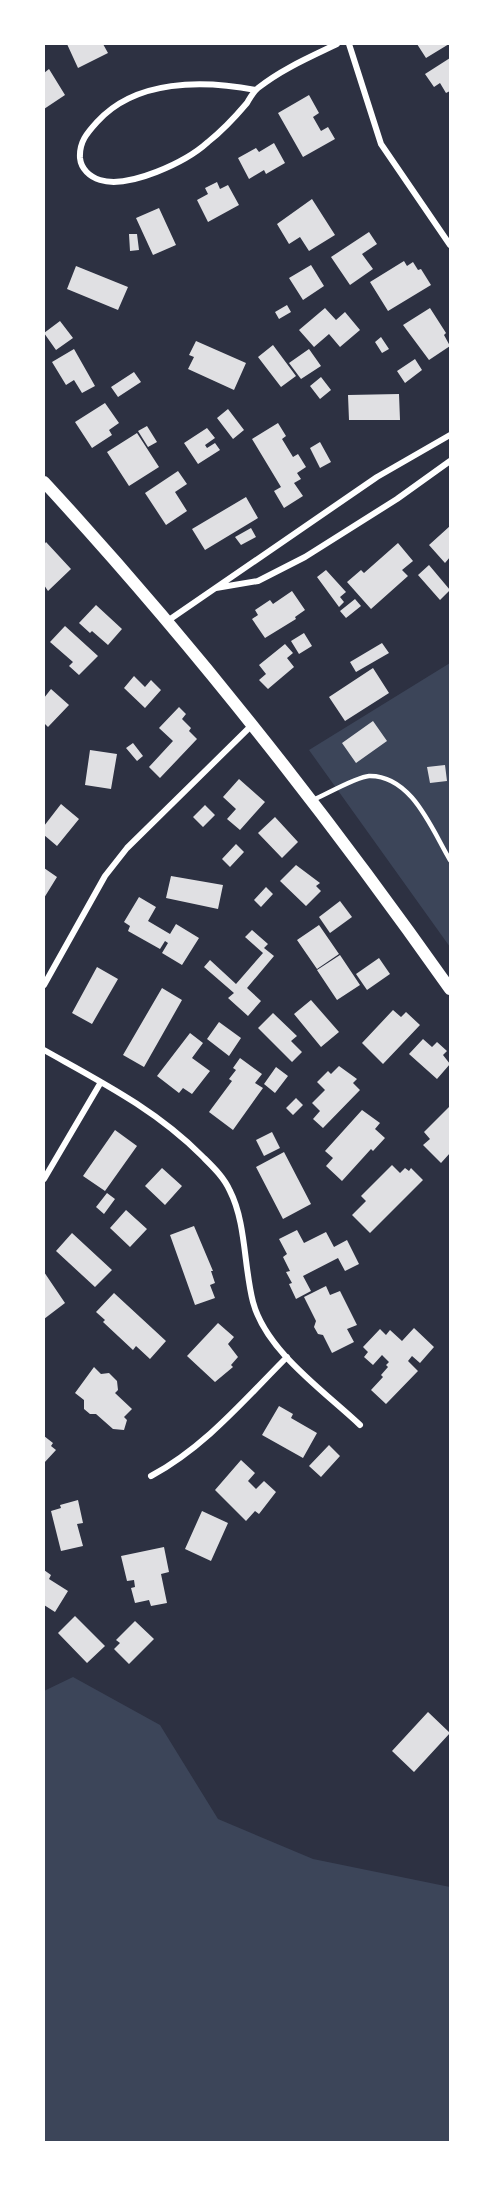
<svg xmlns="http://www.w3.org/2000/svg" width="494" height="2186" viewBox="0 0 494 2186" font-family="Spectral,serif">
<rect width="100%" height="100%" fill="#2d3142"/>
<path fill="#3c4559" d="M450 663V947L309 750Z
M73 1677 160 1725 218 1819 313 1859 450 1887V2142H44V1691Z"/>
<path fill="#e0e0e3" d="M67 44H103L108 53 78 68Z
M417 44H449L426 58Z
M450 58V91L446 93 440 83 434 87 425 74Z
M49 69 65 95 44 109V73Z
M309 95 319 113 313 117 321 131 328 127 335 139 303 157 278 113Z
M274 143 285 163 266 174 264 170 249 179 238 158 256 148 259 152Z
M217 182 220 189 228 185 239 205 208 222 197 200 208 194 205 188Z
M312 199 335 235 309 251 300 237 289 244 277 224Z
M159 208 176 245 153 255 136 218Z
M369 232 377 244 362 254 373 269 350 285 331 257Z
M129 234H137L139 250 130 251Z
M404 261 407 266 413 262 418 270 421 269 431 285 388 311 370 282Z
M311 265 324 286 303 300 289 278Z
M76 266 128 287 118 310 67 289Z
M287 305 291 312 279 319 275 312Z
M325 308 336 320 345 312 360 330 340 347 329 334 314 347 299 330Z
M430 308 446 333 444 335 450 346 429 360 403 325Z
M60 321 73 338 56 350 44 333Z
M381 337 389 349 382 353 375 342Z
M196 341 246 363 234 390 188 369 194 357 189 355Z
M273 345 296 376 281 387 258 357Z
M74 349 95 386 82 393 74 380 66 385 52 362Z
M309 349 321 366 301 379 289 363Z
M415 359 422 370 405 383 397 371Z
M134 372 141 382 118 397 111 387Z
M321 377 331 390 320 399 310 386Z
M399 394 400 420H349L348 395Z
M105 403 119 423 109 430 112 435 92 448 75 422Z
M228 409 244 430 233 439 217 418Z
M278 423 286 436 282 439 293 457 298 454 306 467 297 473 301 479 294 483 303 496 284 508 274 491 281 487 252 439Z
M147 426 157 442 148 447 138 431Z
M207 428 215 438 205 445 207 448 215 443 220 450 198 464 184 443Z
M137 433 159 467 129 486 107 452Z
M320 442 331 462 320 468 310 448Z
M178 471 187 484 175 492 187 511 166 525 145 493Z
M246 497 258 518 205 550 192 529Z
M450 526V557L445 563 429 545Z
M251 528 256 537 241 545 235 537Z
M46 542 71 569 48 591 44 585V545Z
M398 543 413 561 402 570 408 576 371 609 347 582 361 570 364 573Z
M429 565 450 590 440 600 418 575Z
M326 570 346 592 340 597 344 602 339 607 317 577Z
M292 591 305 610 295 617 296 619 265 638 252 619 258 615 255 610 270 600 273 604Z
M355 599 361 606 346 618 340 611Z
M96 605 122 629 108 645 92 631 90 633 79 623Z
M65 626 98 656 79 675 69 666 73 662 50 642Z
M304 633 312 646 299 654 291 641Z
M382 643 389 653 356 672 350 662Z
M285 644 293 653 287 658 294 667 268 689 259 680 266 674 259 665Z
M373 668 389 693 345 721 329 697Z
M134 676 145 687 151 680 161 690 145 708 124 688Z
M51 689 69 705 48 727 44 723V698Z
M179 707 186 714 182 719 191 728 189 731 197 739 160 778 149 767 173 741 159 728Z
M373 721 387 741 356 763 342 743Z
M133 743 143 756 137 761 126 748Z
M90 750 117 754 111 789 85 785Z
M445 765 447 781 430 783 427 767Z
M239 779 265 802 240 830 227 819 236 809 223 797Z
M61 804 79 819 57 846 44 835V826Z
M205 805 215 815 203 827 193 817Z
M275 817 298 842 282 858 258 833Z
M236 844 244 852 230 867 222 859Z
M296 865 320 883 316 886 321 891 306 906 280 881Z
M44 868 57 877 44 898Z
M171 876 223 885 218 909 166 898Z
M266 887 273 894 261 907 254 900Z
M139 897 156 907 148 921 170 934 176 924 199 938 182 965 162 953 168 943 165 941 160 949 128 931 130 926 124 922Z
M340 901 352 917 330 933 319 917Z
M319 925 339 954 317 969 297 940Z
M252 930 268 944 264 948 274 956 247 988 261 1001 248 1016 228 998 234 993 204 967 210 960 236 984 263 953 245 937Z
M340 955 360 985 337 1000 317 970Z
M379 958 390 974 367 990 356 974Z
M97 967 118 979 92 1024 72 1013Z
M162 988 182 1000 144 1067 123 1055Z
M311 1000 339 1032 321 1047 294 1014Z
M393 1010 401 1017 406 1012 420 1025 383 1064 362 1043Z
M273 1013 297 1036 291 1041 302 1052 292 1062 258 1028Z
M219 1022 241 1038 229 1056 207 1039Z
M190 1033 203 1043 192 1058 210 1071 192 1094 183 1088 179 1093 157 1076Z
M423 1039 432 1047 437 1042 447 1051 443 1055 450 1064 437 1079 409 1054Z
M240 1058 262 1074 255 1083 263 1088 233 1130 209 1112 232 1081 229 1079 236 1070 233 1068Z
M339 1066 357 1079 353 1083 360 1090 323 1128 313 1119 320 1111 312 1103 325 1090 317 1082 328 1071 331 1074Z
M276 1067 288 1076 275 1093 264 1084Z
M296 1098 303 1105 293 1115 286 1108Z
M450 1106V1153L441 1163 423 1145 430 1139 424 1132Z
M362 1110 380 1123 375 1129 385 1138 373 1151 371 1149 342 1181 326 1166 333 1158 325 1151Z
M115 1130 137 1146 105 1191 83 1176Z
M272 1132 280 1148 264 1156 256 1140Z
M284 1152 311 1204 283 1219 256 1167Z
M392 1165 400 1173 405 1168 409 1171 411 1168 423 1180 370 1233 352 1215 366 1201 361 1196Z
M162 1168 182 1186 165 1205 145 1186Z
M107 1193 115 1199 104 1214 96 1207Z
M126 1210 147 1229 130 1247 110 1228Z
M194 1226 213 1271H211L215 1283 210 1285 215 1298 195 1305 170 1235Z
M297 1230 304 1243 326 1232 334 1247 347 1240 359 1264 345 1271 338 1258 303 1276 311 1291 296 1299 289 1284 292 1283 286 1272 290 1271 283 1257 287 1254 279 1239Z
M72 1233 112 1270 95 1287 56 1251Z
M44 1272 65 1303 44 1319Z
M326 1286 330 1295 340 1291 357 1325 347 1329 354 1342 332 1353 323 1335 318 1334 314 1327 316 1321 304 1297Z
M114 1293 166 1341 150 1359 136 1346 133 1350 103 1322 105 1320 96 1312Z
M218 1323 234 1337 228 1344 238 1357 231 1365 233 1367 215 1382 187 1356Z
M414 1328 434 1347 420 1363 412 1356 408 1361 418 1371 386 1404 371 1390 383 1377 381 1375 388 1367 386 1365 389 1362 382 1355 373 1365 364 1357 368 1352 363 1347 380 1329 386 1335 390 1330 402 1341Z
M94 1367 101 1374 109 1373 117 1381 118 1390 115 1393 132 1409 124 1417 127 1420 124 1430 113 1429 96 1414H90L84 1409V1400L75 1393Z
M279 1406 293 1414 291 1418 317 1433 303 1458 262 1435Z
M44 1436 53 1443 51 1446 56 1450 44 1463Z
M329 1445 340 1456 321 1477 309 1466Z
M241 1460 255 1473 248 1481 256 1489 264 1481 276 1492 259 1514 255 1511 246 1521 215 1490Z
M78 1500 83 1523 77 1524 83 1546 61 1551 51 1511 61 1508 60 1505Z
M202 1511 228 1523 211 1561 185 1549Z
M164 1547 169 1572 161 1574 167 1603 151 1606 149 1600 135 1603 131 1588 135 1587 134 1580 127 1581 121 1556Z
M44 1570 51 1575 49 1579 68 1591 55 1612 44 1605Z
M75 1616 105 1646 87 1663 58 1633Z
M135 1621 154 1639 129 1664 114 1649 120 1643 116 1640Z
M428 1712 450 1733 414 1772 392 1751Z"/>
<g fill="none" stroke-linecap="round" stroke-linejoin="round">
<path stroke="#fff" stroke-width="4.5" d="M313 800C327 794 356 777 369 776 412 775 432 830 450 860"/>
<path stroke="#fff" stroke-width="6" d="M349 44 381 144 450 245
M256 90C203 80 136 79 97 122 87 133 79 142 80 158 81 169 90 177 100 180 129 189 186 162 208 142 222 131 236 116 247 103 250 98 253 92 258 88 282 69 310 57 337 44
M216 588 258 581 305 557 397 499 450 461
M166 622 377 477 450 435
M44 985 105 876 127 848 253 724
M44 1050C101 1082 155 1109 202 1156 212 1166 224 1177 230 1191 246 1222 244 1268 253 1302 266 1351 324 1391 360 1425
M44 1179 101 1082
M151 1476C205 1447 244 1400 287 1357"/>
<path stroke="#fff" stroke-width="12" d="M44 482C191 641 325 812 450 989"/>
</g>
<rect width="494" height="2186" fill="none" stroke="#ffffff" stroke-width="90"/>
</svg>
